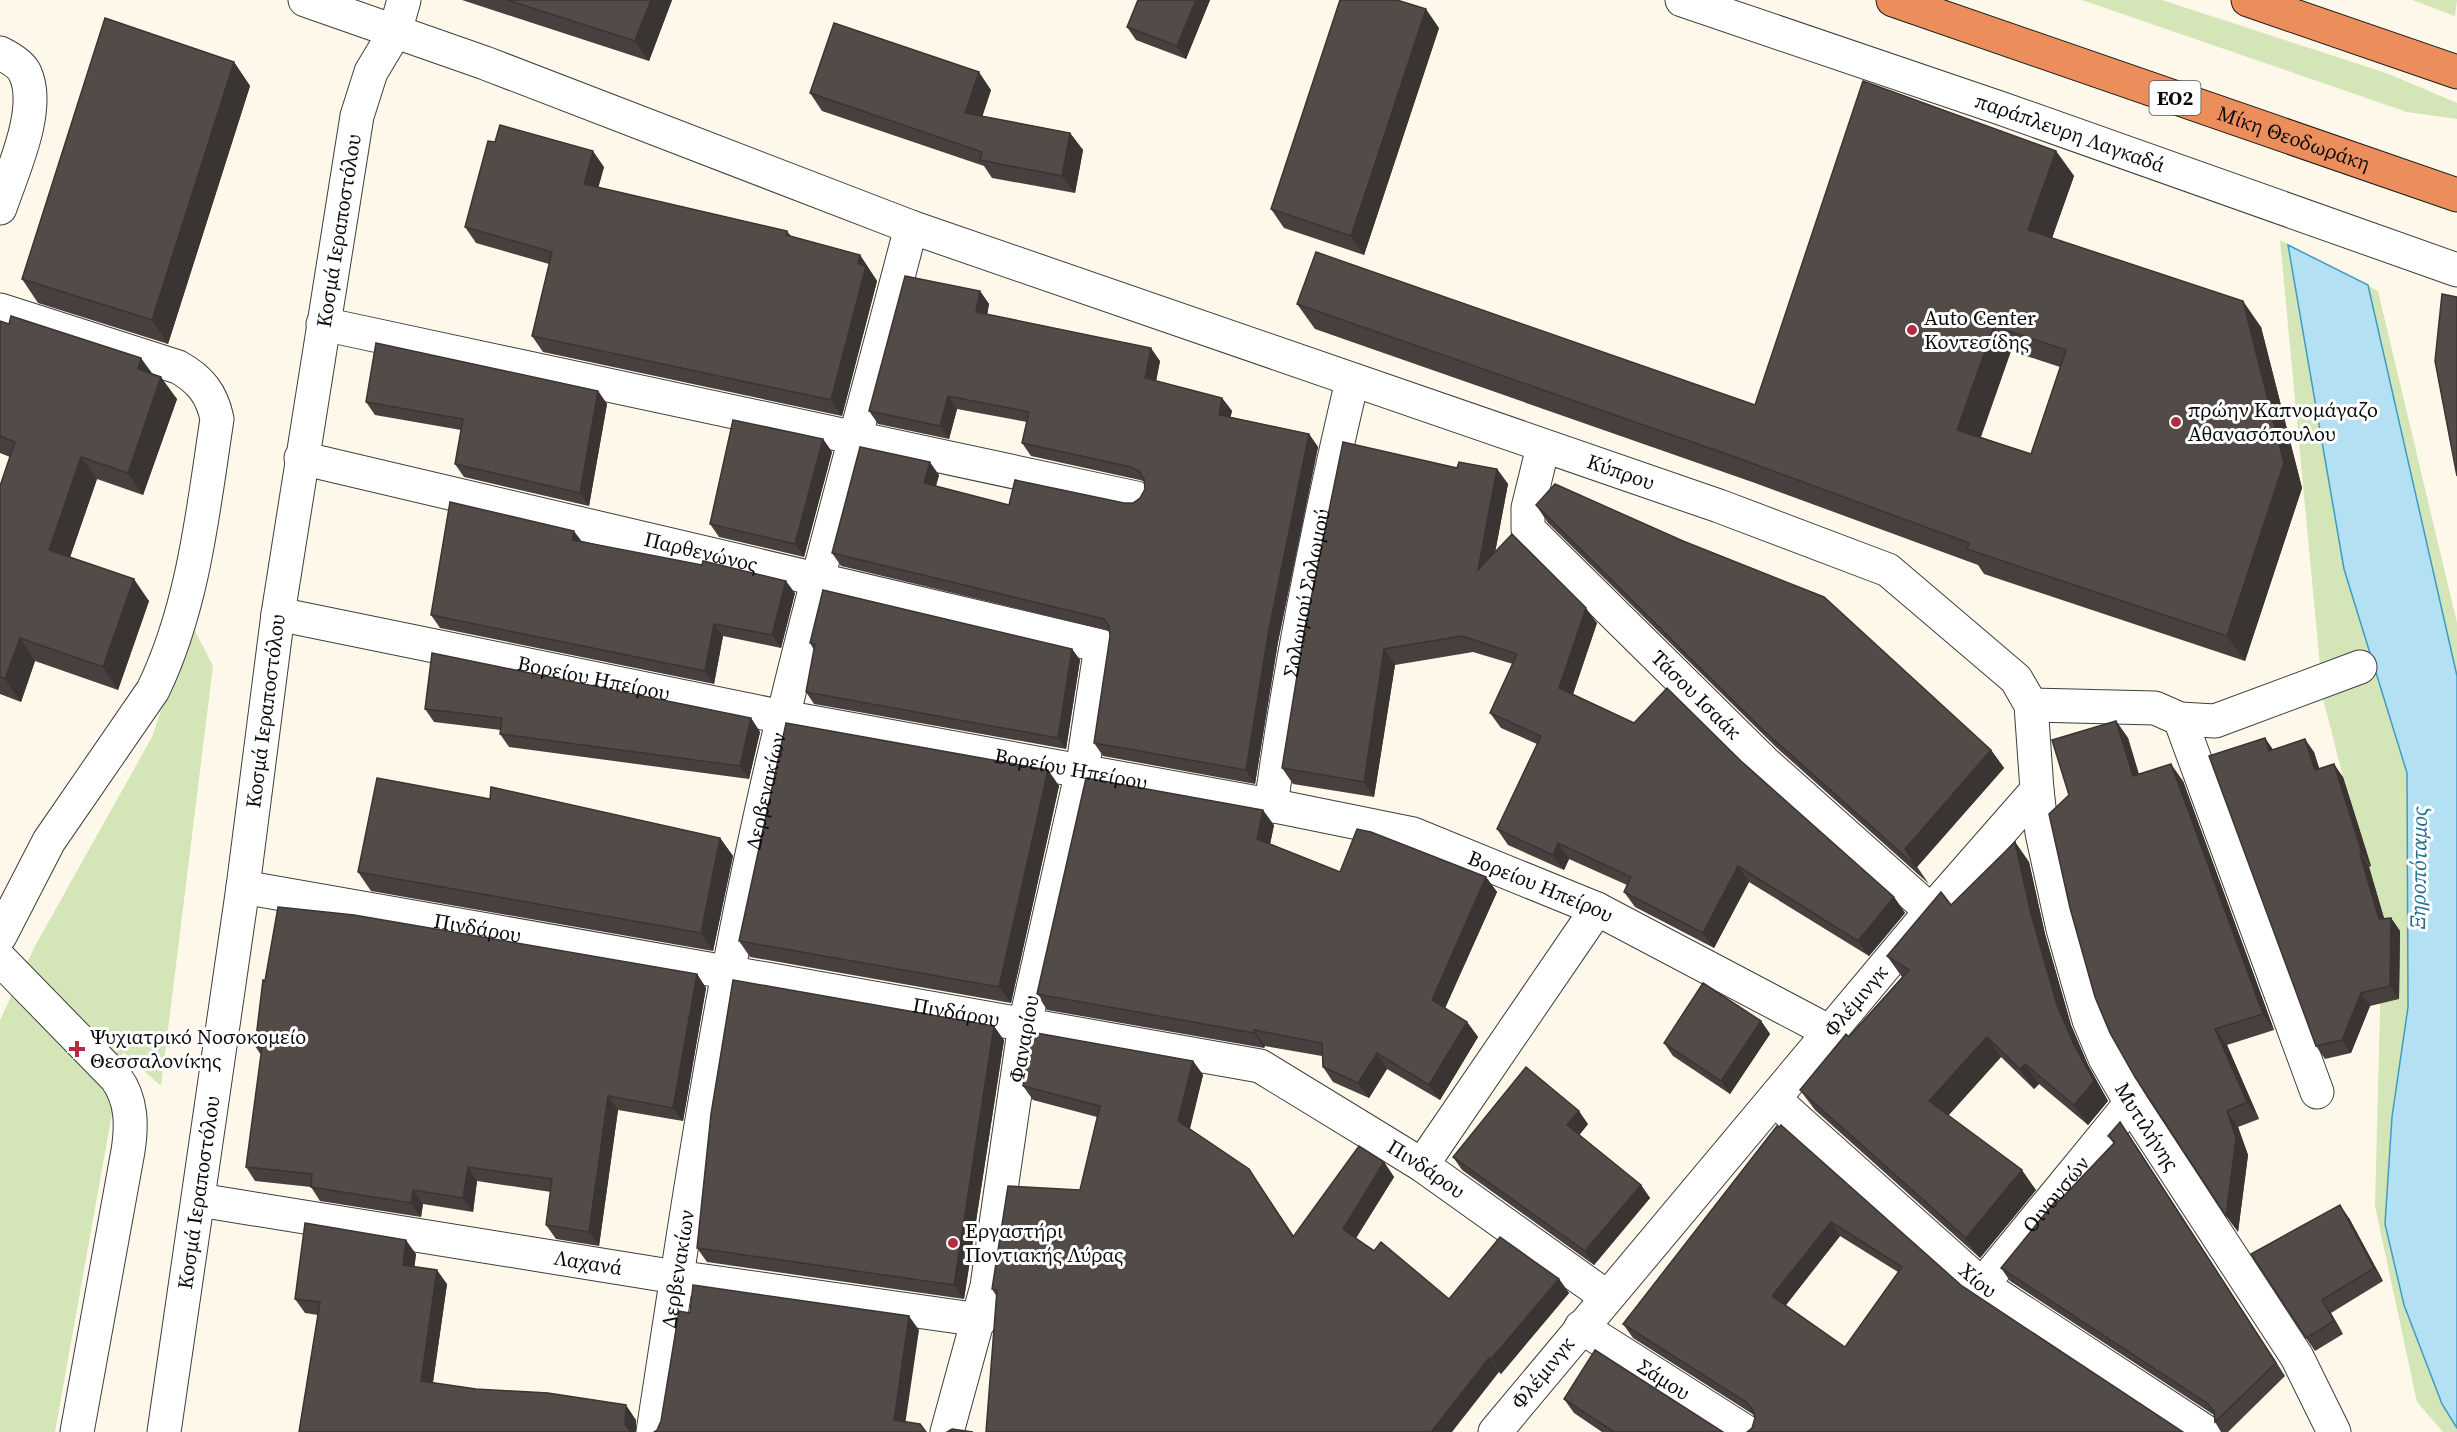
<svg xmlns="http://www.w3.org/2000/svg" width="2457" height="1432" viewBox="0 0 2457 1432" font-family="'Source Serif 4',serif">
<rect width="100%" height="100%" fill="#fef8ea"/>
<path fill="#d4e5b7" d="M2082 0H2162L2389 74 2457 103V119L2407 112Z
M2412 0H2457L2455 16Z
M2280 240 2378 291 2457 623V1432H2443L2417 1402 2375 1206 2382 931 2323 698Z
M191 623 213 666 161 1086 123 1052 55 1432H0V1020L35 946 152 737Z"/>
<path fill="#b3e0f2" stroke="#3e9cc4" stroke-width="1.5" d="M2288 245 2368 285 2457 676V1428L2442 1404 2404 1305 2385 1224 2392 1117 2408 1007 2407 773 2344 569Z"/>
<g fill="none" stroke-linecap="round" stroke-linejoin="round">
<defs>
<g id="minor">
<path id="s1" d="M305 0 485 63 911 227 1719 506 1888 570 2016 679 2031 705 2037 790 1931 911 1495 1432"/>
<path id="s2" d="M1682 0 2000 108 2457 270"/>
<path d="M0 53C8 57 21 64 25 73 42 109 12 172 0 208"/>
<path d="M0 310 178 367C200 379 212 394 217 419 203 510 194 605 153 690L49 841 0 936"/>
<path d="M323 324 1136 498"/>
<path id="s3" d="M1543 447 1528 508V529L1764 762 1931 911"/>
<path id="s4" d="M301 458 1101 646 1082 771 1025 1024 987 1286 947 1432"/>
<path id="s5" d="M278 614 783 717 1285 808 1413 834 1597 909 1830 1032"/>
<path d="M2031 705 2155 708 2180 719 2215 721 2360 667"/>
<path d="M2180 719 2317 1092"/>
<path id="s6" d="M2037 790 2042 833 2063 929 2089 1020 2105 1058 2131 1103 2297 1357 2334 1432"/>
<path id="s7" d="M1271 806C1290 662 1319 521 1352 381"/>
<path id="s8" d="M243 887 1260 1066 1422 1165 1607 1297"/>
<path d="M0 959 116 1078C132 1100 132 1125 128 1151L77 1432"/>
<path id="s9" d="M1774 1099 1982 1285 2206 1432"/>
<path d="M1422 1165 1597 909"/>
<path id="s10" d="M199 1200 676 1277 980 1320"/>
<path id="s11" d="M1982 1285 2131 1103"/>
<path id="s12" d="M1581 1327 1746 1432"/>
<path id="s13" d="M164 1432 243 887 278 614 357 116 371 72 395 32 404 0"/>
<path id="s14" d="M653 1432C683 1236 712 1039 754 845 798 638 858 433 911 227"/>
</g>
<g id="highway">
<path id="s15" d="M1893 0 2457 195"/>
<path d="M2248 0 2457 72"/>
</g>
</defs>
<use href="#minor" stroke="#3e3e3e" stroke-width="35"/>
<use href="#highway" stroke="#1c1c1c" stroke-width="35"/>
<use href="#minor" stroke="#fff" stroke-width="33"/>
<use href="#highway" stroke="#eb8e5b" stroke-width="33"/>
</g>
<path fill="#47403e" fill-rule="evenodd" d="M462 0H672L649 61Z
M1138 0H1210L1186 59 1136 40 1127 27Z
M1439 28 1364 255 1284 228 1271 209Z
M234 62 250 86 168 344 38 303 22 279Z
M991 90 982 116 1070 133 1083 150 1075 193 992 178 984 166 822 111 810 93Z
M2056 151 2074 176 2052 238 2261 327 2302 488 2245 661 1984 574 1978 565 1755 483 1315 329 1297 304 1755 405ZM2011 351 2060 367 2031 454 1981 437Z
M604 167 598 187 787 231 791 236 860 255 877 281 842 416 543 352 532 336 549 264 476 243 465 227Z
M980 291 989 304 987 315 1160 361 1156 381 1222 398 1232 411 1230 417 1309 434 1318 447 1278 642 1255 784 1103 756 1094 743 1110 636V631L841 566 832 553 939 475 936 486 1009 505 1124 503H1133L1140 498 1145 489V482L1140 480 1031 456 1022 443 1027 422 957 409 949 439 878 424 869 411Z
M0 321 153 374 177 399 143 495 97 479 70 557 149 601 118 690 35 661 21 702 0 694V486L10 457 0 453Z
M598 391 607 404 589 506 464 477 455 464 461 430 375 415 366 402Z
M823 439 832 452 804 557 719 537 710 524Z
M1457 468 1497 469 1508 484 1495 552 1597 623 1573 694 1634 723 1741 761 1894 897 1905 913 1869 956 1749 882 1714 948 1635 907 1624 892 1627 885 1569 859 1564 870 1508 845 1497 829 1537 744 1501 728 1490 713 1513 664 1473 652 1395 665 1374 797 1293 784 1282 768Z
M1536 505 1991 750 2004 768 1917 867 1929 884 1777 748 1548 523Z
M581 541 795 593 781 648 723 636 714 684 440 628 431 615Z
M810 643 1072 649 1080 660 1066 749 814 704 806 692 814 650Z
M425 709 751 718 760 732 749 779 509 747 500 734 501 730 434 722Z
M2116 721 2128 738 2139 774 2183 781 2274 1030 2227 1045 2259 1119 2238 1127 2248 1155 2238 1232 2069 795Z
M2265 738 2272 749 2314 752 2319 769 2343 777 2371 866 2369 867 2384 918H2391L2400 931 2399 999 2370 1006 2351 1053 2325 1059 2316 1046Z
M1048 770 1059 786 1011 1003 750 957 739 941Z
M490 799 720 838 733 856 713 951 371 891 358 872Z
M1274 825 1270 844 1340 872 1486 877 1497 892 1445 1008 1467 1022 1478 1037 1440 1100 1387 1069 1369 1098 1333 1082 1323 1067 1322 1056 1265 1046 1264 1048 1047 1010 1037 994Z
M2015 842 2029 862 2045 934 2071 1025 2088 1065 2108 1101 2088 1125 2039 1084 2034 1089 2001 1057 1948 1116 2036 1190 1980 1258 1815 1110 1800 1090 1902 977 1887 956 1951 905Z
M697 974 706 988 683 1121 618 1110 599 1246 556 1239 546 1225 551 1192 477 1181 473 1212 423 1204 421 1217 320 1201 311 1187 255 1181 246 1167 261 1055 255 1046Z
M1761 1021 1770 1034 1730 1094 1673 1056 1664 1043Z
M1004 1040 964 1299 707 1262 697 1248Z
M1193 1061 1203 1075 1190 1129 1249 1169 1294 1236 1384 1162 1394 1177 1356 1238 1449 1299 1559 1279 1569 1293 1501 1374 1499 1372 997 1297 992 1289 1080 1190 1097 1117 1033 1100 1023 1086Z
M1588 1124 1579 1135 1641 1185 1650 1198 1594 1265 1462 1170 1453 1157Z
M1777 1126 1962 1286 1752 1428 1755 1418 1754 1415 1633 1338 1623 1324ZM1840 1236 1898 1272 1845 1347 1786 1305Z
M2129 1135 2285 1376 2228 1432H2221L2215 1422 2214 1415 2010 1281 2001 1268 2059 1201 2114 1144 2108 1136Z
M2349 1218 2383 1281 2331 1313 2343 1334 2315 1351 2306 1338Z
M416 1254 414 1267 447 1284 433 1383 636 1420V1432H299L318 1315 305 1313 295 1299Z
M1564 1399 1723 1432H1602L1574 1413Z"/>
<path fill="#3a3432" d="M651 0H672L649 61 635 41Z
M1196 0H1210L1186 59 1177 46Z
M1426 9 1439 28 1364 255 1351 236Z
M234 62 250 86 168 344 152 320Z
M979 72 991 90 978 130 965 113Z
M1070 133 1083 150 1075 193 1062 176Z
M593 151 604 167 595 200 584 184Z
M2056 151 2074 176 2046 255 2028 230Z
M860 255 877 281 842 416 831 400Z
M980 291 989 304 985 326 976 312Z
M2243 301 2261 327 2302 488 2245 661 2227 636Z
M1994 326 2011 351 1974 455 1957 430Z
M1151 348 1160 361 1154 391 1145 378Z
M141 358 157 380 138 369Z
M161 377 177 399 143 495 128 473Z
M598 391 607 404 589 506 580 493Z
M948 396 957 409 949 439 940 426Z
M1222 398 1232 411 1228 428 1219 415Z
M1309 434 1318 447 1278 642 1255 784 1246 770 1269 629Z
M823 439 832 452 804 557 795 544Z
M81 457 97 479 65 572 49 550Z
M930 462 939 475 933 496 924 483Z
M1497 469 1508 484 1489 585 1478 570Z
M574 531 583 543 572 540Z
M134 579 149 601 118 690 103 667Z
M786 581 795 593 781 648 772 635Z
M1586 608 1597 623 1570 703 1559 688Z
M714 624 723 636 714 684 705 671Z
M20 638 35 661 21 702 5 679Z
M1072 649 1080 660 1066 749 1058 738Z
M1384 649 1395 665 1374 797 1364 782Z
M751 718 760 732 749 779 740 766Z
M2116 721 2128 738 2144 793 2133 776Z
M2265 738 2274 751H2269Z
M2305 739 2314 752 2324 783 2315 770Z
M1991 750 2004 768 1917 867 1929 884 1905 849Z
M2171 764 2183 781 2274 1030 2263 1014Z
M2334 764 2343 777 2371 866 2362 853Z
M1048 770 1059 786 1011 1003 999 987Z
M1263 810 1274 825 1268 854 1257 839Z
M720 838 733 856 713 951 701 933Z
M2015 842 2029 862 2045 934 2071 1025 2088 1065 2108 1101 2088 1125 2074 1105 2057 1005 2031 914Z
M1558 843 1569 859 1564 870 1553 855Z
M2360 854 2369 867 2388 932 2379 919Z
M1738 866 1749 882 1714 948 1703 933Z
M1486 877 1497 892 1442 1015 1432 1000Z
M1894 897 1905 913 1869 956 1858 941Z
M2391 918 2400 931 2399 999 2390 986Z
M697 974 706 988 683 1121 673 1108Z
M2361 993 2370 1006 2351 1053 2342 1040Z
M1761 1021 1770 1034 1730 1094 1721 1081Z
M1467 1022 1478 1037 1440 1100 1429 1085Z
M994 1026 1004 1040 964 1299 954 1285Z
M2215 1029 2227 1045 2259 1119 2247 1102Z
M1254 1030 1265 1046 1264 1048 1254 1033Z
M1987 1037 2001 1057 1943 1121 1929 1101Z
M1377 1053 1387 1069 1369 1098 1358 1083Z
M1193 1061 1203 1075 1188 1135 1178 1121Z
M2025 1064 2039 1084 2034 1089 2020 1069Z
M608 1096 618 1110 599 1246 589 1232Z
M1579 1111 1588 1124 1577 1138 1567 1125Z
M2227 1111 2238 1127 2248 1155 2238 1232 2226 1216Z
M2120 1122 2129 1135 2285 1376 2276 1363Z
M1384 1162 1394 1177 1353 1243 1343 1229Z
M468 1167 477 1181 473 1212 463 1198Z
M2022 1170 2036 1190 1980 1258 1966 1238Z
M1641 1185 1650 1198 1594 1265 1585 1251Z
M413 1190 423 1204 421 1217 411 1203Z
M2340 1205 2349 1218 2383 1281 2374 1268Z
M1831 1222 1840 1236 1782 1310 1772 1296Z
M406 1240 416 1254 413 1280 403 1265Z
M437 1270 447 1284 431 1395 421 1381Z
M1559 1279 1569 1293 1501 1374 1491 1359Z
M2322 1300 2331 1313 2343 1334 2334 1321Z
M909 1316 919 1330 904 1432 894 1420Z
M1489 1358 1499 1372 1452 1432H1431Z
M626 1405 636 1420V1432H631L625 1424Z"/>
<path fill="#534b48" stroke="#3a3432" stroke-width="1.5" fill-rule="evenodd" d="M507 0H651L635 41Z
M1138 0H1196L1177 46 1127 27Z
M1340 0H1397L1426 9 1351 236 1271 209Z
M105 18 234 62 152 320 22 279Z
M834 23 979 72 965 113 1070 133 1062 176 980 160 982 152 810 93Z
M1863 81 2056 151 2028 230 2243 301 2284 463 2227 636 1967 549 1969 543 1738 458 1297 304 1316 252 1755 405ZM1994 326 2066 350 2031 454 1957 430Z
M500 125 593 151 584 184 787 231 786 235 860 255 858 264 866 266 831 400 532 336 552 252 465 227 488 141 495 142Z
M905 276 980 291 976 312 1151 348 1145 378 1222 398 1219 415 1309 434 1269 629 1246 770 1094 743 1110 636 1109 626 1104 619 832 553 860 447 930 462 924 483 1009 505 1015 480 1124 503H1133L1140 498 1145 489 1144 479 1139 471 1131 467 1022 443 1029 412 948 396 940 426 869 411Z
M2442 294 2457 297V476L2435 361Z
M11 316 141 358 138 369 161 377 128 473 81 457 49 550 134 579 103 667 20 638 5 679 0 677V486L15 442 0 436V321L9 324Z
M376 343 598 391 580 493 455 464 463 419 366 402Z
M733 420 823 439 795 544 710 524Z
M1343 442 1457 468 1459 462 1497 469 1478 570 1512 534 1586 608 1559 688 1634 723 1667 688 1741 761 1894 897 1858 941 1738 866 1703 933 1624 892 1631 877 1558 843 1553 855 1497 829 1541 736 1490 713 1517 654 1462 636 1384 649 1364 782 1282 768 1304 633Z
M1555 484 1683 541 1824 597 1991 750 1905 849 1917 867 1764 731 1536 505Z
M450 502 574 531 572 540 702 565 703 561 786 581 772 635 714 624 705 671 431 615Z
M823 590 1072 649 1058 738 806 692 815 644 810 643Z
M432 653 751 718 740 766 500 734 502 718 425 709Z
M2116 721 2133 776 2171 764 2263 1014 2215 1029 2247 1102 2227 1111 2236 1138 2226 1216 2135 1077 2110 1033 2095 997 2070 908 2049 814 2069 795 2052 740Z
M786 723 1048 770 999 987 739 941Z
M2265 738 2269 751 2305 739 2315 770 2334 764 2362 853 2360 854 2379 919 2391 918 2390 986 2361 993 2342 1040 2316 1046 2209 756Z
M377 778 490 799 491 787 720 838 701 933 358 872Z
M1086 778 1263 810 1257 839 1340 872 1357 829 1371 832 1486 877 1432 1000 1467 1022 1429 1085 1377 1053 1358 1083 1323 1067 1322 1043 1254 1030V1033L1037 994Z
M2015 842 2031 914 2057 1005 2074 1045 2094 1081 2074 1105 2025 1064 2020 1069 1987 1037 1929 1101 2022 1170 1966 1238 1800 1090 1846 1034 1849 1037 1909 970 1887 956 1941 892 1951 905Z
M278 907 354 915 697 974 673 1108 608 1096 589 1232 546 1225 552 1179 468 1167 463 1198 413 1190 411 1203 311 1187 312 1174 246 1167 262 1047 255 1046 263 980 265 981Z
M733 980 994 1026 954 1285 697 1248 711 1114Z
M1703 983 1761 1021 1721 1081 1664 1043Z
M1031 1032 1193 1061 1178 1121 1249 1169 1293 1237 1359 1146 1384 1162 1343 1229 1374 1251 1381 1242 1449 1299 1500 1237 1559 1279 1491 1359 1489 1358 1431 1432H986L997 1290 992 1289 1008 1186 1080 1190 1100 1106 1023 1086Z
M1526 1067 1579 1111 1567 1125 1641 1185 1585 1251 1453 1157Z
M2120 1122 2276 1363 2215 1422 2214 1411 2207 1403 2001 1268 2057 1199 2059 1201 2115 1142 2108 1136Z
M1781 1125 1962 1286 2183 1432H1747L1752 1428 1755 1418 1752 1409 1746 1402 1623 1324 1777 1126 1779 1128ZM1831 1222 1902 1267 1845 1347 1772 1296Z
M2340 1205 2374 1268 2322 1300 2334 1321 2306 1338 2251 1254Z
M305 1223 406 1240 403 1265 437 1270 421 1381 476 1389 548 1393 626 1405 625 1424 631 1432H299L320 1302 295 1299Z
M693 1285 909 1316 894 1420 920 1424 926 1432H654L657 1430 661 1421 679 1311 690 1313Z
M1595 1350 1723 1432H1614L1564 1399Z
M952 1429 973 1432H947Z"/>
<g fill="#b22d40" stroke="#fff" stroke-width="2">
<circle cx="1912" cy="330" r="6"/>
<circle cx="2176" cy="422" r="6"/>
<path d="M74 1040h6v6h6v6h-6v6h-6v-6h-6v-6h6z"/>
<circle cx="953" cy="1243" r="6"/>
</g>
<g text-anchor="middle" stroke-width="6" stroke-linejoin="round" paint-order="stroke">
<rect fill="#fff" stroke="#545454" stroke-width="1.5" x="2149.5" y="81" width="51" height="34" rx="4.5"/>
<g font-size="20" font-weight="bold" fill="#0b0b0b">
<text x="2175" y="105">ΕΟ2</text>
</g>
<g font-size="21" fill="#0b0b0b" stroke="#fff">
<text dy="7" stroke="none"><textPath href="#s2" startOffset="410">παράπλευρη Λαγκαδά</textPath></text>
<text dy="7" stroke="none"><textPath href="#s15" startOffset="424">Μίκη Θεοδωράκη</textPath></text>
<text dy="7" stroke="none"><textPath href="#s13" startOffset="1214">Κοσμά Ιεραποστόλου</textPath></text>
<text dy="7" stroke="none"><textPath href="#s1" startOffset="1398">Κύπρου</textPath></text>
<text dy="7" stroke="none"><textPath href="#s4" startOffset="411">Παρθενώνος</textPath></text>
<text dy="7" stroke="none"><textPath href="#s7" startOffset="216">Σολωμού Σολωμού</textPath></text>
<text dy="7" stroke="none"><textPath href="#s5" startOffset="322">Βορείου Ηπείρου</textPath></text>
<text dy="7" stroke="none"><textPath href="#s3" startOffset="320">Τάσου Ισαάκ</textPath></text>
<text dy="7" stroke="none"><textPath href="#s13" startOffset="728">Κοσμά Ιεραποστόλου</textPath></text>
<text dy="7" stroke="none"><textPath href="#s5" startOffset="808">Βορείου Ηπείρου</textPath></text>
<text dy="7" stroke="none"><textPath href="#s14" startOffset="651">Δερβενακίων</textPath></text>
<text dy="7" stroke="none"><textPath href="#s5" startOffset="1294">Βορείου Ηπείρου</textPath></text>
<text dy="7" stroke="none"><textPath href="#s8" startOffset="238">Πινδάρου</textPath></text>
<text transform="translate(1856 1001) rotate(-50)" y="7">Φλέμινγκ</text>
<text dy="7" stroke="none"><textPath href="#s8" startOffset="724">Πινδάρου</textPath></text>
<text transform="translate(1024 1039) rotate(-80)" y="7">Φαναρίου</text>
<text dy="7" stroke="none"><textPath href="#s6" startOffset="358">Μυτιλήνης</textPath></text>
<text dy="7" stroke="none"><textPath href="#s8" startOffset="1228">Πινδάρου</textPath></text>
<text dy="7" stroke="none"><textPath href="#s13" startOffset="242">Κοσμά Ιεραποστόλου</textPath></text>
<text dy="7" stroke="none"><textPath href="#s11" startOffset="117">Οινουσών</textPath></text>
<text dy="7" stroke="none"><textPath href="#s10" startOffset="394">Λαχανά</textPath></text>
<text dy="7" stroke="none"><textPath href="#s14" startOffset="165">Δερβενακίων</textPath></text>
<text dy="7" stroke="none"><textPath href="#s9" startOffset="273">Χίου</textPath></text>
<text transform="translate(1543 1373) rotate(-51)" y="7">Φλέμινγκ</text>
<text dy="7" stroke="none"><textPath href="#s12" startOffset="98">Σάμου</textPath></text>
</g>
<g font-size="21" fill="#0b0b0b" stroke="#fff" text-anchor="start">
<text x="1924" y="325">Auto Center<tspan x="1924" dy="24">Κοντεσίδης</tspan></text>
<text x="2188" y="417">πρώην Καπνομάγαζο<tspan x="2188" dy="24">Αθανασόπουλου</tspan></text>
<text x="90" y="1044">Ψυχιατρικό Νοσοκομείο<tspan x="90" dy="24">Θεσσαλονίκης</tspan></text>
<text x="965" y="1238">Εργαστήρι<tspan x="965" dy="24">Ποντιακής Λύρας</tspan></text>
</g>
<g font-size="22" font-style="italic" fill="#1d6c94" stroke="#fff">
<text transform="translate(2418 868) rotate(-89)" y="8">Ξηροπόταμος</text>
</g>
</g>
</svg>
